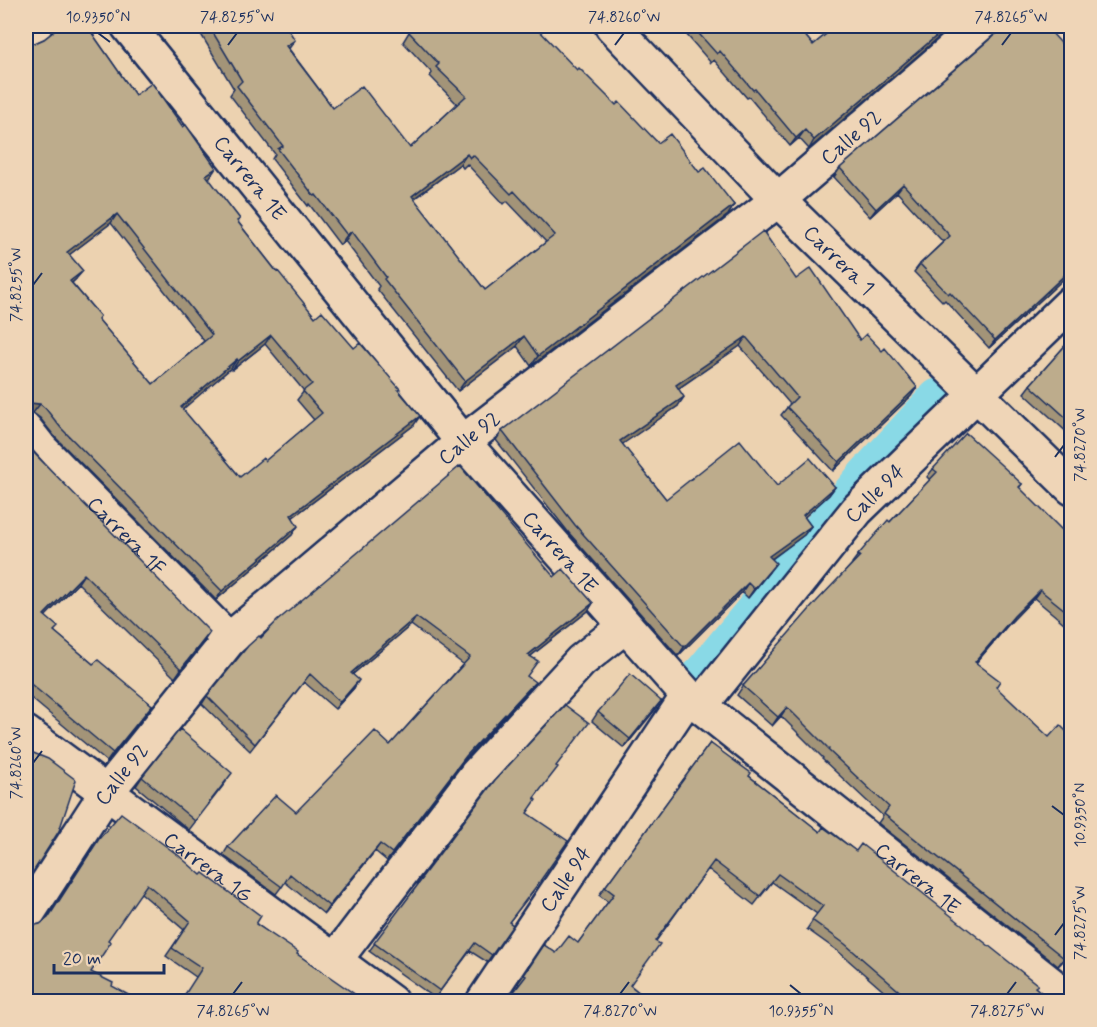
<svg xmlns="http://www.w3.org/2000/svg" width="1097" height="1027" viewBox="0 0 1097 1027" font-family="Mynerve,sans-serif">
<rect width="100%" height="100%" fill="#ecd2b0"/>
<filter id="ink" filterUnits="userSpaceOnUse"><feTurbulence type="fractalNoise" baseFrequency=".0167" numOctaves="2"/><feDisplacementMap in="SourceGraphic" scale="12" xChannelSelector="R" yChannelSelector="G"/><feConvolveMatrix kernelMatrix="1 2 1 2 8 2 1 2 1" color-interpolation-filters="sRGB"/></filter>
<g filter="url(#ink)">
<g fill="none" stroke-linecap="round" stroke-linejoin="round">
<path stroke="#89d9e6" stroke-width="39" d="M696 682 867 475 938 398"/>
<defs>
<g id="minor">
<path id="s1" d="M128 26 463 442 688 696 1072 1001"/>
<path id="s2" d="M612 26 778 200 1072 488"/>
<path d="M1060 26 1072 37"/>
<path d="M26 33 35 26"/>
<path id="s3" d="M26 430 41 449 229 640"/>
<path id="s4" d="M701 705 857 510 1072 302"/>
<path id="s5" d="M26 733 391 1002"/>
<path id="s6" d="M26 916 106 793 229 640 463 442 778 200 980 26"/>
<path d="M335 960 476 775 581 661 625 626"/>
<path id="s7" d="M483 1002 688 696"/>
</g>
</defs>
<use href="#minor" stroke="#1b2f5e" stroke-width="38"/>
<use href="#minor" stroke="#efd5b7" stroke-width="33"/>
</g>
<path fill="#a39478" stroke="#1b2f5e" stroke-width="1.5" fill-rule="evenodd" d="M53 26H87L135 95 183 127 216 168 208 178 240 219 238 222 277 272 315 317 354 348 399 391 414 425 292 518V535L216 600 55 437 40 418 33 413 26 412V42L35 43 44 39 53 32ZM111 223 204 341 153 384 98 319 100 316 72 283 76 279 69 255ZM265 344 304 391 297 400 314 420 265 461 240 477 182 409 231 368 232 370Z
M196 26H286L289 49 333 108 410 148 457 104 430 76 432 73 403 42 409 32 577 70 658 143 699 172 734 205 728 215 531 366 517 346 458 391 377 289 379 286 345 241 340 245 309 204 308 206 272 159 275 154 230 95 234 89ZM460 164 463 168 467 164 504 204 507 201 546 242 485 290 414 199Z
M679 26H797L813 45 836 26H952L809 149 799 138 790 146 749 97 747 98 714 60 711 63Z
M998 26H1049L1051 32 1071 272 989 348 945 300 943 302 914 272 920 264 943 242 897 192 870 217 834 177 840 168 997 32Z
M796 279 860 340 917 387 911 396 833 471 781 415 790 404 740 346 678 389V406L622 444 666 499 777 486 835 487 829 495 804 517 811 526 804 535 772 559 769 572 748 598 742 592 678 656 569 533 496 440 502 431Z
M1071 339V436L1024 393 1030 385Z
M26 443 204 641 175 678 78 583 45 616 55 632 93 664 152 705 107 762 26 694Z
M933 469 1022 484 1019 488 1070 567 1071 568V629L1034 598 1008 625 976 663 996 687 1071 953 1058 966 878 823 883 816 822 759 823 758 781 716 772 726 737 695 743 686 852 564V563L858 555 930 480 927 477Z
M554 577 593 603 588 611 531 656 527 676 530 689 461 764 387 861 375 851 324 914 285 882 276 894 223 855 228 847 296 812 390 745 463 664 411 625 353 674 354 688 335 709 304 682 250 751 202 704 207 696 261 638Z
M661 701 624 748 592 721 598 712Z
M710 743 749 776 820 832 1036 988 1052 1002H896L839 952 807 929 817 914 772 882 754 905 708 869 656 941 630 985 642 995 637 1002H506L519 984 518 983 544 945 556 953 578 943 608 902 599 895Z
M556 766 534 798 527 813 533 891 509 922 513 925 487 962 470 951 435 998 369 951 418 885 417 884 422 877Z
M142 777 226 782 189 830 136 786Z
M93 848 256 924 297 954 196 977 166 956 184 930 141 893 26 1002V924L31 926 40 924 47 919Z"/>
<path fill="#847862" stroke="#1b2f5e" stroke-width="1.5" d="M948 26H952L809 149 814 140Z
M295 40 288 50 286 46Z
M805 130 799 138 790 146 796 138Z
M467 154 460 164 405 205 412 196Z
M216 168 210 177 200 184 206 175Z
M903 184 897 192 870 217 876 209Z
M734 205 728 215 531 366 538 356Z
M117 214 111 223 61 261 67 252Z
M352 231 345 241 340 245 347 235Z
M1071 269V272L989 348 995 340Z
M83 271 76 279 64 290 70 281Z
M271 335 265 344 232 370 238 361Z
M524 336 517 346 458 391 465 381Z
M746 337 740 346 670 394 676 385Z
M237 359 231 368 175 416 181 407Z
M917 387 911 396 833 471 839 462Z
M684 397 678 406 614 450 620 441Z
M30 403 40 404 33 413 26 412V405Z
M420 416 414 425 284 524 291 515Z
M835 487 829 495 797 524 803 515Z
M298 526 292 535 216 600 222 591Z
M811 526 804 535 763 565 769 556Z
M776 563 769 572 748 598 754 589Z
M84 574 78 583 38 624 44 615Z
M748 583 742 592 678 656 684 647Z
M1040 590 1034 598 1008 625 969 671 975 662 1014 616Z
M593 603 588 611 523 662 528 655Z
M416 617 411 625 346 680 351 673Z
M210 632 204 641 175 678 181 669Z
M359 680 354 688 335 709 340 702Z
M535 682 530 689 461 764 387 861 466 756Z
M661 701 655 710 624 748 630 739Z
M152 705 145 714 107 762 113 753Z
M787 707 781 716 772 726 778 717Z
M380 844 375 851 324 914 329 906Z
M1071 950V953L1058 966 1064 958Z"/>
<path fill="#bdac8c" stroke="#1b2f5e" stroke-width="1.5" fill-rule="evenodd" d="M57 26H87L135 95 152 83 183 127 186 125 216 168 206 175 240 219 237 221 277 272 278 271 315 317 322 311 354 348 360 343 400 389 398 390 420 416 291 515 298 526 222 591 61 428 46 409 40 404 30 403 26 405V360L27 358 26 357V42L35 43 44 39 53 32ZM117 214 212 335 153 384 98 319 100 316 70 281 83 271 67 252ZM271 335 312 384 303 391 322 413 265 461 263 458 240 477 181 407 237 359 238 361Z
M209 26H286L295 40 286 46 333 108 362 86 410 148 466 96 436 67 439 64 409 32 416 26H535L577 70 579 68 616 105 619 102 658 143 670 134 699 172 705 168 734 205 538 356 524 336 465 381 384 279 386 277 352 231 347 235 316 195 314 196 278 149 283 146 237 86 242 81ZM467 154 470 158 473 155 511 194 514 191 555 235 485 290 412 196Z
M692 26H797L813 45 836 26H948L814 140 805 130 796 138 755 89 753 90 720 51 717 54Z
M1002 26H1049L1052 30 1050 31 1071 54V269L995 340 950 292 948 294 920 264 950 236 903 184 876 209 840 168 998 32Z
M763 231 796 279 811 268 860 340 866 334 882 351 885 348 917 387 839 462 787 407 797 397 746 337 676 385 684 397 620 441 666 499 740 440 777 486 810 458 835 487 803 515 811 526 769 556 776 563 754 589 748 583 684 647 575 525 502 431Z
M1071 339V422L1030 385Z
M966 433 1022 484 1019 487 1071 539V562L1068 565 1071 568V615L1040 590 1014 616 975 662 1000 681 996 687 1049 737 1060 725 1071 736V950L1064 958 884 814 889 807 828 750 829 749 787 707 778 717 743 686 816 602 860 556 858 555 888 520 890 522 937 472 933 469Z
M26 443 33 452 210 632 181 669 84 574 44 615 58 627 54 631 93 664 98 660 152 705 113 753 26 680Z
M460 466 554 577 563 569 593 603 528 655 538 661 527 676 535 682 466 756 392 853 380 844 329 906 290 874 282 887 228 847 276 795 296 812 375 731 390 745 470 657 416 617 351 673 359 680 340 702 310 674 255 744 207 696 248 646 259 636 261 638 277 621Z
M630 674 661 701 630 739 598 712Z
M565 705 589 723 556 766 558 767 534 798 536 800 527 813 568 841 538 884 509 922 513 925 492 955 475 943 440 991 374 943 423 878 422 877 495 780Z
M180 729 232 773 195 821 142 777Z
M710 743 751 773 749 776 820 832 823 827 856 851 861 844 1038 985 1035 987 1052 1002H912L845 944 812 920 823 906 778 874 760 896 714 861 655 941 660 944 630 985 642 995 636 1002H506L526 976 524 975 544 945 556 953 569 936 578 943 614 894 605 887Z
M26 750 48 759 76 780 59 831 26 883Z
M121 813 178 855 201 875 203 873 261 916 256 924 298 952 297 954 366 1002H180L202 968 172 948 190 921 147 884 108 940 111 942 91 972 113 983 112 986 141 1002H26V970L28 965 26 964V924L31 926 40 924 48 918 99 839Z"/>
</g>
<path fill="none" stroke="#1b2f5e" stroke-width="2" d="M98 33 110 42M228 45 237 33M615 45 624 33M1002 45 1011 33M33 285 42 273M1055 457 1064 445M33 763 42 751M1052 806 1064 815M1055 935 1064 923M790 985 801 994M233 994 242 982M620 994 629 982M1007 994 1016 982"/>
<g text-anchor="middle" stroke-width="5" stroke-linejoin="round" paint-order="stroke">
<g font-size="21" fill="#1b2f5e" stroke="#efd5b7">
<text dy="7" stroke="none"><textPath href="#s6" startOffset="1143">Calle 92</textPath></text>
<text dy="7" stroke="none"><textPath href="#s1" startOffset="195">Carrera 1E</textPath></text>
<text dy="7" stroke="none"><textPath href="#s2" startOffset="326">Carrera 1</textPath></text>
<text dy="7" stroke="none"><textPath href="#s6" startOffset="657">Calle 92</textPath></text>
<text dy="7" stroke="none"><textPath href="#s4" startOffset="274">Calle 94</textPath></text>
<text dy="7" stroke="none"><textPath href="#s3" startOffset="146">Carrera 1F</textPath></text>
<text dy="7" stroke="none"><textPath href="#s1" startOffset="681">Carrera 1E</textPath></text>
<text dy="7" stroke="none"><textPath href="#s6" startOffset="171">Calle 92</textPath></text>
<text dy="7" stroke="none"><textPath href="#s5" startOffset="226">Carrera 1G</textPath></text>
<text dy="7" stroke="none"><textPath href="#s7" startOffset="148">Calle 94</textPath></text>
<text dy="7" stroke="none"><textPath href="#s1" startOffset="1167">Carrera 1E</textPath></text>
</g>
</g>
<rect width="1097" height="1027" fill="none" stroke="#efd5b7" stroke-width="66"/>
<path d="M54 964v9h110v-9" fill="none" stroke="#1b2f5e" stroke-width="3"/>
<text x="63" y="964" font-size="18" fill="#1b2f5e" stroke="#efd5b7" stroke-width="4.5" paint-order="stroke">20 m</text>
<rect x="33" y="33" width="1031" height="961" fill="none" stroke="#1b2f5e" stroke-width="2"/>
<g font-size="15" text-anchor="middle" fill="#1b2f5e">
<text x="98" y="22">10.9350°N</text>
<text x="237" y="22">74.8255°W</text>
<text x="624" y="22">74.8260°W</text>
<text x="1011" y="22">74.8265°W</text>
<text transform="translate(16 285) rotate(-90)" y="5">74.8255°W</text>
<text transform="translate(1080 445) rotate(-90)" y="5">74.8270°W</text>
<text transform="translate(16 763) rotate(-90)" y="5">74.8260°W</text>
<text transform="translate(1080 815) rotate(-90)" y="5">10.9350°N</text>
<text transform="translate(1080 923) rotate(-90)" y="5">74.8275°W</text>
<text x="233" y="1016">74.8265°W</text>
<text x="620" y="1016">74.8270°W</text>
<text x="801" y="1016">10.9355°N</text>
<text x="1007" y="1016">74.8275°W</text>
</g>
</svg>
